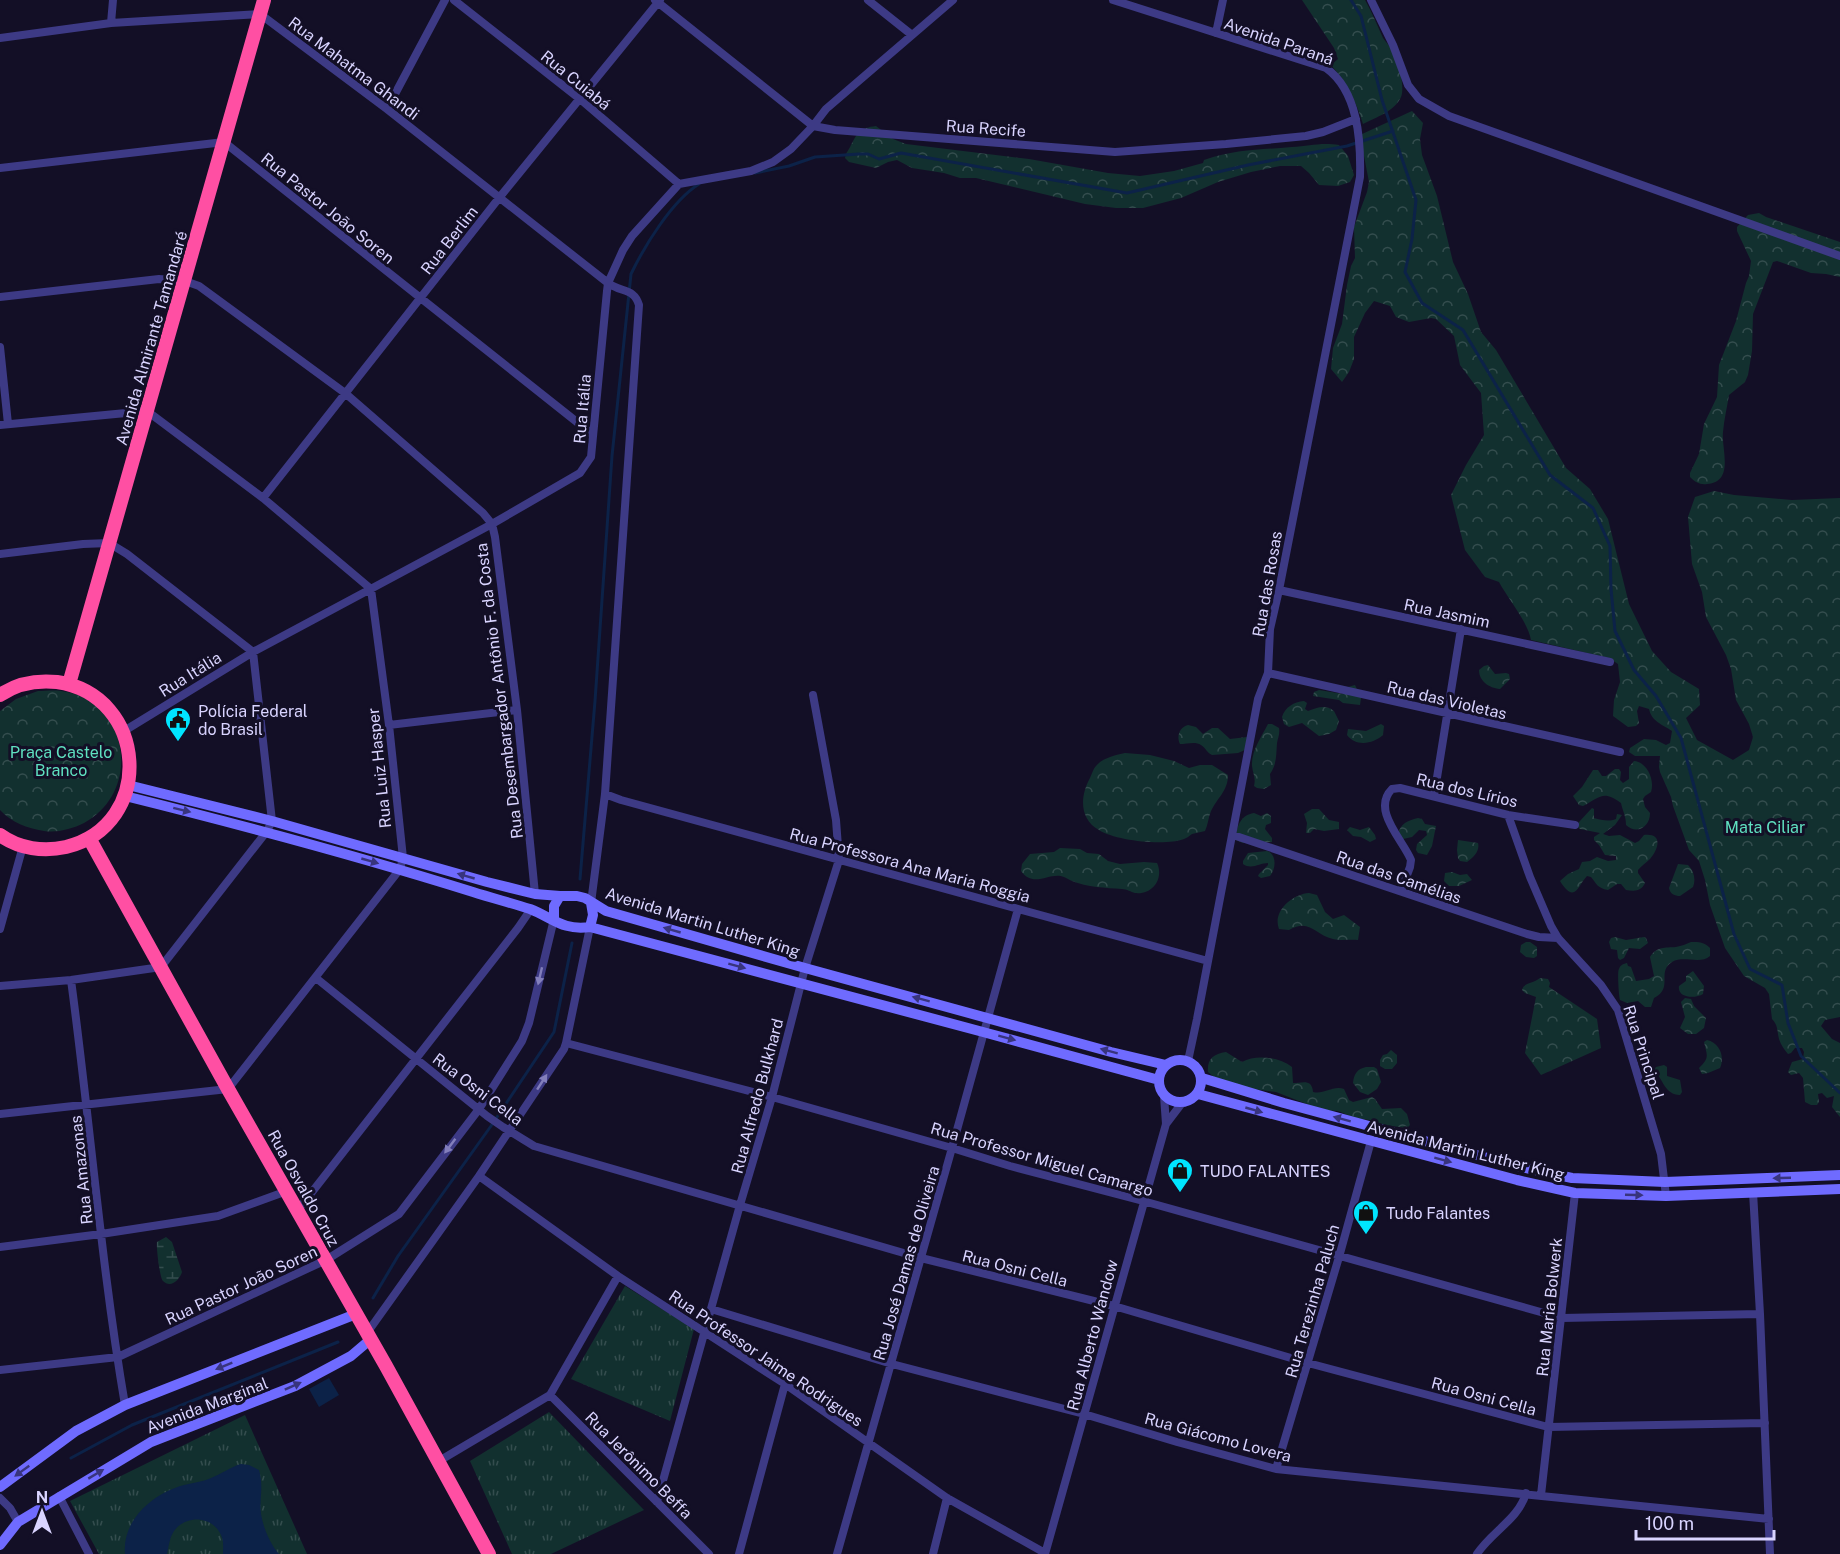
<svg xmlns="http://www.w3.org/2000/svg" width="1840" height="1554" viewBox="0 0 1840 1554" font-family="'Public Sans',sans-serif">
<defs>
<pattern id="grass-tufts" width="24" height="20" patternUnits="userSpaceOnUse" patternTransform="scale(1.5)"><rect width="24" height="20" fill="#12302f"/><path d="M3 7l-1-3M5 7V3M7 7l1-3M15 17l-1-3M17 17v-4M19 17l1-3" fill="none" stroke="#344d4e"/></pattern>
<pattern id="forest-crowns" width="20" height="18" patternUnits="userSpaceOnUse" patternTransform="scale(1.5)"><rect width="20" height="18" fill="#12302f"/><path d="M2 6a3 3 0 1 1 6 0M12 15a3 3 0 1 1 6 0" fill="none" stroke="#344d4e"/></pattern>
<pattern id="wetland-marsh" width="20" height="14" patternUnits="userSpaceOnUse" patternTransform="scale(1.5)"><rect width="20" height="14" fill="#12302f"/><path d="M1 5h8M5 5V1M11 12h8M15 12V8" fill="none" stroke="#344d4e"/></pattern>
</defs>
<rect width="100%" height="100%" fill="#130f26"/>
<path fill="url(#grass-tufts)" d="M625 1286 694 1329 670 1421 571 1379Z
M549 1412 644 1510 551 1554H512L470 1461Z
M245 1415 307 1554H99L70 1501Z"/>
<path fill="url(#forest-crowns)" d="M1302 0H1365C1372 12 1377 25 1383 38 1386 43 1391 47 1394 52 1399 62 1405 87 1401 97 1394 112 1376 117 1363 124 1356 101 1347 83 1331 65L1338 59 1334 48Z
M1412 111 1423 123 1420 139 1422 155 1437 196 1453 262 1468 294 1481 332 1496 350 1566 468 1590 489 1608 519 1629 604 1652 651 1671 672 1699 689 1700 705 1686 718 1697 740 1733 760 1749 750 1753 737 1749 724 1736 700 1731 669 1726 655 1706 617 1702 592 1692 564 1688 517 1695 497 1714 491 1734 495 1792 500 1840 498V1017L1825 1020 1821 1026 1832 1039 1840 1043V1117L1832 1107 1834 1096 1827 1098 1822 1093 1818 1094 1819 1102 1817 1105H1811L1805 1102 1803 1078 1799 1073 1791 1075 1788 1072 1792 1062 1803 1059 1804 1052 1802 1048H1795L1791 1053 1788 1054C1784 1049 1781 1045 1779 1039 1777 1030 1778 1025 1772 1019L1769 994 1765 988 1744 976 1725 948 1710 905 1705 880 1699 861 1689 850 1673 806 1671 797 1660 772 1659 767 1660 756H1635L1629 752 1630 748 1644 739 1656 740 1666 745 1670 743 1672 731C1662 724 1652 722 1649 709L1639 706 1637 711 1639 723 1636 726 1628 727 1613 716 1614 700 1620 682 1618 664 1609 658 1531 640C1528 622 1508 599 1499 582L1485 577 1465 550 1451 495 1466 465 1484 435 1481 393 1460 365 1454 336 1436 319 1431 318 1409 322 1396 317 1390 306 1374 301 1365 313 1354 337V359L1349 372 1342 382 1331 369 1333 348 1342 324 1347 285 1351 266 1355 258 1354 227 1367 192 1369 182 1360 135Z
M876 126 893 139 906 144 1029 159 1108 173 1140 176 1174 171 1203 163 1204 160C1236 149 1260 150 1292 147 1310 146 1321 142 1339 145L1348 156 1354 175 1350 182 1338 186 1319 185 1309 173 1301 166H1280L1251 172 1218 182 1181 198 1143 208H1116L1085 204 976 178H960L944 173 912 168 897 160 888 162 876 168 849 162 845 158C846 152 849 150 851 145 858 132 860 128 876 126Z
M1759 213 1766 217 1840 242V277L1826 274 1811 273 1777 261 1773 262 1753 314 1752 351 1748 375 1745 382 1729 395C1727 407 1724 420 1723 432 1721 448 1735 482 1707 484 1700 485 1695 482 1690 477V473L1699 454 1704 424 1717 397 1719 365 1736 321 1746 283 1749 276 1751 261 1737 231V227L1748 215Z
M1488 665 1495 674 1506 673 1509 674 1510 679 1500 689C1489 688 1479 681 1479 670L1484 666Z
M1355 685 1361 698 1360 705 1343 703 1339 700 1313 696 1314 692 1319 690 1343 694 1348 687Z
M38 691C45 691 53 690 61 691 128 699 144 790 84 823 72 829 57 833 44 831 27 828 12 823 0 810V711L16 699Z
M1304 701 1307 703 1305 709 1308 711C1318 708 1324 704 1334 711L1339 721 1336 730 1329 734 1319 736 1302 723 1289 727 1284 724 1282 717C1285 707 1294 702 1304 701Z
M1268 724H1272L1279 728C1280 734 1278 737 1277 743 1276 755 1277 764 1270 774L1271 785 1264 789 1257 788 1254 786C1256 778 1253 774 1252 766 1251 751 1262 736 1268 724Z
M1381 724 1384 726 1383 735C1373 744 1356 747 1347 735L1348 729 1366 731Z
M1188 725 1196 727 1203 734 1212 728H1218L1230 739 1247 737V749L1238 753 1212 755C1207 753 1206 748 1201 745 1196 741 1186 744 1180 744 1176 736 1180 727 1188 725Z
M1125 753 1150 755 1174 761 1189 768 1200 765H1212L1228 775C1228 791 1217 798 1211 811 1208 818 1208 825 1205 831 1201 832 1196 833 1192 834 1189 836 1187 838 1184 839 1165 846 1116 841 1099 830 1079 819 1080 796 1090 778 1092 774 1093 769 1096 766 1102 758 1116 755 1125 753Z
M1634 761C1647 762 1655 780 1651 792L1645 796 1643 799 1645 807 1650 813C1650 827 1637 835 1626 825 1626 816 1623 812 1621 803 1603 789 1599 798 1583 806L1579 805 1573 796 1582 787 1593 770H1598L1602 776H1606L1615 769H1619L1621 772 1620 780 1623 783 1629 779V767Z
M1592 808 1594 809V818C1601 820 1609 822 1616 819L1617 814 1622 815 1615 825 1603 834 1609 836 1620 835 1635 843 1639 841 1644 835C1664 833 1658 850 1650 859 1646 863 1641 866 1638 870V873L1645 883C1641 892 1634 891 1626 890L1621 884H1617L1608 890C1597 888 1597 884 1591 877L1587 876C1578 885 1575 905 1560 881L1568 874 1579 869 1582 862 1590 861 1597 857 1608 861 1616 860V856L1605 855 1599 845 1594 840V837L1600 833 1580 829 1577 826 1579 822Z
M1312 809H1319L1329 820 1339 822V829L1324 831 1314 829 1310 833H1306L1307 823 1304 814Z
M1254 813 1261 816 1267 813 1271 816V823L1266 825 1265 829 1272 838V842L1243 843 1236 840C1236 826 1241 815 1254 813Z
M1418 818 1422 819 1425 824 1436 826 1432 846 1427 855 1418 853 1416 850 1417 844 1427 835 1426 831 1419 830 1412 837 1403 839 1398 834C1401 823 1407 821 1418 818Z
M1350 827 1360 830 1369 827 1375 835 1376 839 1370 842 1361 837 1353 836 1347 830Z
M1458 840 1478 843C1480 851 1474 857 1467 862L1460 861 1458 858 1457 850Z
M1060 848 1080 849 1087 853 1099 854 1108 861 1120 864 1144 862 1157 863C1164 878 1153 895 1135 893 1131 892 1127 889 1122 889 1106 888 1087 887 1072 881 1069 880 1067 878 1064 877 1050 871 1034 889 1021 871L1022 864 1030 854 1054 852Z
M1267 851C1277 854 1276 869 1270 876L1261 878 1258 876 1259 874 1268 865V863C1259 863 1252 870 1243 864V861L1248 853Z
M1678 864 1688 865C1694 871 1696 879 1693 887L1680 896C1675 896 1670 894 1669 888Z
M1452 872 1460 875 1467 874 1472 880 1459 886H1449L1444 881 1445 873Z
M1309 893 1317 895 1325 912 1333 919 1344 915 1360 927 1358 940C1350 939 1341 941 1333 939 1315 935 1310 918 1289 930L1279 929C1272 911 1293 894 1309 893Z
M1615 937 1626 940 1644 937 1646 938 1648 943 1640 949 1629 948 1624 958 1620 960 1618 958 1617 950 1611 949 1609 942 1611 938Z
M1526 942H1530L1537 947V956L1534 958 1526 957 1520 952 1521 945Z
M1691 942C1699 942 1704 942 1710 948V956C1700 965 1684 955 1672 962 1656 972 1674 988 1654 998L1651 1007H1645L1638 1001 1627 1003 1620 1000C1619 997 1617 971 1619 969 1621 964 1624 964 1627 963L1628 966 1631 967 1636 981 1649 979 1654 976 1650 957C1657 946 1665 948 1676 947 1682 946 1686 944 1691 942Z
M1693 971 1704 986 1703 994C1695 999 1677 998 1679 986L1686 981V976Z
M1540 978 1548 979 1550 983 1549 987 1597 1019 1601 1048 1541 1075 1525 1053 1536 997 1525 993 1522 990C1524 982 1533 984 1540 978Z
M1685 998 1691 999 1694 1006 1706 1018 1704 1028 1696 1034H1688L1680 1028 1685 1017 1681 1002Z
M1707 1040C1720 1043 1725 1057 1720 1068L1708 1073 1702 1074 1699 1068C1710 1058 1707 1055 1704 1042Z
M1391 1050 1397 1055V1063L1392 1069H1385L1380 1066V1060L1383 1055 1387 1054Z
M1226 1052 1242 1062C1256 1054 1279 1057 1292 1067L1293 1083C1302 1083 1312 1078 1313 1092 1324 1095 1333 1085 1344 1089L1349 1100 1353 1102 1372 1097 1375 1099 1382 1109 1401 1108 1407 1114 1410 1125 1407 1128 1385 1125 1370 1120 1355 1118 1338 1111 1322 1110 1276 1092 1246 1088 1214 1077 1208 1072C1207 1059 1213 1054 1226 1052Z
M1664 1065 1667 1067V1076L1680 1080 1682 1092 1680 1095C1665 1095 1663 1079 1654 1070L1656 1067Z
M1366 1067H1374L1377 1069 1381 1082 1377 1089 1368 1095 1360 1092 1353 1083C1354 1074 1357 1069 1366 1067Z"/>
<path fill="url(#wetland-marsh)" d="M166 1237 172 1242 182 1272C180 1279 171 1289 163 1281 160 1279 156 1247 157 1242Z"/>
<path fill="#0c2248" d="M329 1378 339 1395 319 1407 309 1389Z
M241 1464 249 1465 259 1470C264 1488 259 1498 261 1514 263 1527 270 1544 279 1554H223C223 1548 224 1541 221 1535 213 1516 186 1514 174 1531 169 1539 169 1546 167 1554H125C122 1523 148 1498 175 1488 187 1483 200 1483 211 1478 222 1474 230 1467 241 1464Z"/>
<g fill="none" stroke-linecap="round" stroke-linejoin="round">
<path stroke="#0c2248" stroke-width="3" d="M1351 0 1361 16 1382 100 1416 200 1412 239 1405 272 1422 303 1463 330 1550 475 1593 508 1610 546 1611 589 1615 631 1634 670 1656 696 1681 738 1734 934 1750 969 1782 985 1788 1023 1801 1056 1840 1093
M755 173 789 166 815 157 859 154H868L879 159 901 153 1127 193 1248 165 1347 146 1393 131
M580 879 595 701 612 456 631 274C645 245 672 201 699 184
M373 1298 398 1256 491 1126 554 1032 572 943
M71 1458 132 1425 338 1342"/>
<path stroke="#3d3a85" stroke-width="8" d="M454 0 580 99 679 184
M655 0 813 126 835 130 1115 152 1226 144 1306 136 1323 132 1356 119
M868 0 912 35
M1113 0 1326 68C1358 91 1361 140 1360 177L1279 590 1270 629 1268 673 1258 699 1197 1019 1188 1061
M1371 0 1393 45 1408 85 1419 99 1449 116 1840 256
M111 23 113 0
M1216 33 1223 0
M0 38 111 23 260 14 387 109 608 283C622 293 634 288 639 305L605 794 591 903
M387 109 445 0
M0 168 224 142 592 434
M0 297 159 279 185 281 199 286 345 393 483 513 492 524 495 537 517 710 535 894
M0 347 8 424
M0 425 147 411 263 498 371 589 389 725 403 858 400 869 228 1089 0 1114
M263 498 499 198 660 0
M0 554 83 544 109 543 127 554 253 652 272 821 267 831 161 967 71 980 0 986
M1279 590 1610 662
M1268 673 1620 752
M389 725 517 710
M124 731 253 652 492 524 580 473 591 457 607 291 608 283 623 250 632 236 679 184 751 171 773 162 791 149 813 126 826 109 953 0
M605 794 621 800 1208 961
M1434 796 1461 629
M1508 815 1530 877 1551 926 1558 938 1601 985 1618 1010 1661 1154 1666 1196
M1233 835 1527 934 1539 937 1558 938
M1401 891 1410 867 1411 860C1403 840 1371 810 1392 789L1400 788 1508 815 1575 825
M0 929 23 846
M316 978 487 1116 503 1127 534 1146 921 1258 1114 1306 1308 1363 1548 1427 1765 1423
M71 980C90 1121 101 1264 125 1405
M566 1043 772 1097 952 1148 1010 1166 1143 1201 1562 1318 1760 1314
M1166 1124 1182 1103
M479 1176 618 1276 785 1384 947 1498 1045 1553
M1753 1192 1760 1314 1770 1554
M298 1210 518 928 531 909
M0 1247 101 1234 218 1216 287 1191
M711 1309 892 1364 1084 1414 1177 1442 1276 1469 1769 1519
M367 1333 479 1176 564 1049 566 1043 590 927
M0 1370 118 1357 326 1260 399 1214 479 1109 522 1041 529 1023 554 919
M550 1395 709 1554
M439 1461 550 1395 618 1276
M1276 1469 1339 1257 1371 1141
M1541 1495 1575 1193
M59 1496 89 1554
M0 1498 10 1508 18 1522
M657 1502 740 1205 772 1097 805 968 839 860 836 820 813 695
M739 1554 785 1384
M837 1554 952 1148 1018 909
M933 1554 947 1498
M1045 1554 1166 1124 1164 1096
M1477 1554C1491 1532 1519 1519 1526 1493"/>
<path stroke="#6f6bff" stroke-width="10" d="M128 785 272 821 487 882 535 894 560 896H577L585 898 606 911 805 968 1111 1052 1166 1065
M125 796C242 825 358 856 473 892 492 898 511 903 530 909 553 918 563 931 590 927L983 1032 1159 1080
M554 919V906L560 896
M590 927 593 915 591 903
M1159 1081a21 21 0 1 1 42 0a21 21 0 1 1-42 0Z
M1202 1078 1284 1103 1521 1167 1572 1178 1665 1182 1840 1175
M1198 1094 1517 1180 1575 1193 1666 1196 1840 1189
M0 1487 76 1431 125 1405 356 1314
M0 1545 18 1522 151 1442 295 1386 351 1356 371 1339"/>
<path stroke="#ff4fa3" stroke-width="14" d="M69 684 264 0
M0 695C16 684 37 680 57 682 148 695 156 825 66 847 44 852 19 849 0 835
M89 838 228 1089 386 1366 489 1554"/>
</g>
<defs><path id="oneway-solid" d="M-6-.8H1V-3.2L6.5 0L1 3.2V.8H-6Z" transform="scale(1.5)"/></defs>
<g fill="#38347d">
<use href="#oneway-solid" transform="translate(182 810) rotate(14)"/>
<use href="#oneway-solid" transform="translate(370 861) rotate(16)"/>
<use href="#oneway-solid" transform="translate(466 876) rotate(-164)"/>
<use href="#oneway-solid" transform="translate(672 930) rotate(-164)"/>
<use href="#oneway-solid" transform="translate(737 966) rotate(15)"/>
<use href="#oneway-solid" transform="translate(921 999) rotate(-165)"/>
<use href="#oneway-solid" transform="translate(1007 1038) rotate(15)"/>
<use href="#oneway-solid" transform="translate(1109 1051) rotate(-165)"/>
<use href="#oneway-solid" transform="translate(1254 1110) rotate(16)"/>
<use href="#oneway-solid" transform="translate(1342 1119) rotate(-165)"/>
<use href="#oneway-solid" transform="translate(1443 1160) rotate(15)"/>
<use href="#oneway-solid" transform="translate(1782 1178) rotate(178)"/>
<use href="#oneway-solid" transform="translate(1634 1195) rotate(2)"/>
<use href="#oneway-solid" transform="translate(224 1366) rotate(158)"/>
<use href="#oneway-solid" transform="translate(293 1386) rotate(-24)"/>
<use href="#oneway-solid" transform="translate(22 1471) rotate(144)"/>
<use href="#oneway-solid" transform="translate(96 1474) rotate(-31)"/>
</g>
<g fill="#837fbc">
<use href="#oneway-solid" transform="translate(540 976) rotate(103)"/>
<use href="#oneway-solid" transform="translate(542 1082) rotate(-57)"/>
<use href="#oneway-solid" transform="translate(450 1146) rotate(127)"/>
</g>
<defs>
<symbol id="civic-pin" viewBox="-11 -11 22 30"><path d="M0 17L-7.5 6A9.5 9.5 0 1 1 7.5 6Z" fill="#00e5ff" stroke="#130f26"/><path d="M-.6-6.5H3V-4.5H.6V-3L4-1V1h2V6H-6V1h2V-1L-.6-3ZM-1.2 2.5V6h2.4V2.5Z" fill="#111"/></symbol>
<symbol id="shop-pin" viewBox="-11 -11 22 30"><path d="M0 17L-7.5 6A9.5 9.5 0 1 1 7.5 6Z" fill="#00e5ff" stroke="#130f26"/><path d="M-5-2.5h2.3a2.7 3.5 0 0 1 5.4 0H5L5.5 6h-11ZM-1.5-2.5h3a1.5 2.3 0 0 0-3 0Z" fill="#111"/></symbol>
</defs>
<g fill-rule="evenodd">
<use href="#civic-pin" x="163" y="705" width="30" height="40"/>
<use href="#shop-pin" x="1165" y="1156" width="30" height="40"/>
<use href="#shop-pin" x="1351" y="1198" width="30" height="40"/>
</g>
<g text-anchor="middle" stroke-width="6" stroke-linejoin="round" paint-order="stroke">
<g font-size="16" fill="#d9d4ff" stroke="#130f26">
<text transform="translate(1279 41) rotate(19)" y="6">Avenida Paraná</text>
<text transform="translate(354 68) rotate(37)" y="6">Rua Mahatma Ghandi</text>
<text transform="translate(576 80) rotate(39)" y="6">Rua Cuiabá</text>
<text transform="translate(986 128) rotate(4)" y="6">Rua Recife</text>
<text transform="translate(328 208) rotate(39)" y="6">Rua Pastor João Soren</text>
<text transform="translate(449 240) rotate(-52)" y="6">Rua Berlim</text>
<text transform="translate(151 338) rotate(-74)" y="6">Avenida Almirante Tamandaré</text>
<text transform="translate(582 409) rotate(-85)" y="6">Rua Itália</text>
<text transform="translate(1267 584) rotate(-80)" y="6">Rua das Rosas</text>
<text transform="translate(1447 613) rotate(12)" y="6">Rua Jasmim</text>
<text transform="translate(190 674) rotate(-32)" y="6">Rua Itália</text>
<text transform="translate(499 691) rotate(-97)" y="6">Rua Desembargador Antônio F. da Costa</text>
<text transform="translate(1447 700) rotate(13)" y="6">Rua das Violetas</text>
<text transform="translate(379 768) rotate(-96)" y="6">Rua Luiz Hasper</text>
<text transform="translate(1467 790) rotate(13)" y="6">Rua dos Lírios</text>
<text transform="translate(910 865) rotate(15)" y="6">Rua Professora Ana Maria Roggia</text>
<text transform="translate(1399 877) rotate(19)" y="6">Rua das Camélias</text>
<text transform="translate(703 922) rotate(17)" y="6">Avenida Martin Luther King</text>
<text transform="translate(1644 1052) rotate(72)" y="6">Rua Principal</text>
<text transform="translate(478 1089) rotate(37)" y="6">Rua Osni Cella</text>
<text transform="translate(757 1096) rotate(-75)" y="6">Rua Alfredo Bulkhard</text>
<text transform="translate(1466 1150) rotate(14)" y="6">Avenida Martin Luther King</text>
<text transform="translate(1042 1159) rotate(16)" y="6">Rua Professor Miguel Camargo</text>
<text transform="translate(81 1170) rotate(-96)" y="6">Rua Amazonas</text>
<text transform="translate(304 1188) rotate(61)" y="6">Rua Osvaldo Cruz</text>
<text transform="translate(906 1263) rotate(-74)" y="6">Rua José Damas de Oliveira</text>
<text transform="translate(1015 1268) rotate(14)" y="6">Rua Osni Cella</text>
<text transform="translate(241 1285) rotate(-25)" y="6">Rua Pastor João Soren</text>
<text transform="translate(1312 1301) rotate(-74)" y="6">Rua Terezinha Paluch</text>
<text transform="translate(1549 1307) rotate(-84)" y="6">Rua Maria Bolwerk</text>
<text transform="translate(1092 1335) rotate(-75)" y="6">Rua Alberto Wandow</text>
<text transform="translate(766 1358) rotate(34)" y="6">Rua Professor Jaime Rodrigues</text>
<text transform="translate(1484 1396) rotate(15)" y="6">Rua Osni Cella</text>
<text transform="translate(207 1405) rotate(-21)" y="6">Avenida Marginal</text>
<text transform="translate(1218 1437) rotate(15)" y="6">Rua Giácomo Lovera</text>
<text transform="translate(639 1465) rotate(45)" y="6">Rua Jerônimo Beffa</text>
</g>
<g font-size="16" fill="#d9d4ff" stroke="#130f26" text-anchor="start">
<text x="198" y="717">Polícia Federal<tspan x="198" dy="18">do Brasil</tspan></text>
<text x="1200" y="1177">TUDO FALANTES</text>
<text x="1386" y="1219">Tudo Falantes</text>
</g>
<g font-size="16" fill="#5fe0c0" stroke="#130f26">
<text x="61" y="758">Praça Castelo<tspan x="61" dy="18">Branco</tspan></text>
<text x="1765" y="833">Mata Ciliar</text>
</g>
</g>
<g transform="translate(42 1512)" stroke="#130f26" stroke-width="4.5" paint-order="stroke">
<path d="M0-4.5L10 22L0 15L-10 22Z" fill="#d9d4ff"/>
<text y="-9" font-size="16" font-weight="bold" text-anchor="middle" fill="#d9d4ff">N</text>
</g>
<path d="M1636 1530v9h138v-9" fill="none" stroke="#d9d4ff" stroke-width="3"/>
<text x="1645" y="1530" font-size="18" fill="#d9d4ff" stroke="#130f26" stroke-width="4.5" paint-order="stroke">100 m</text>
</svg>
